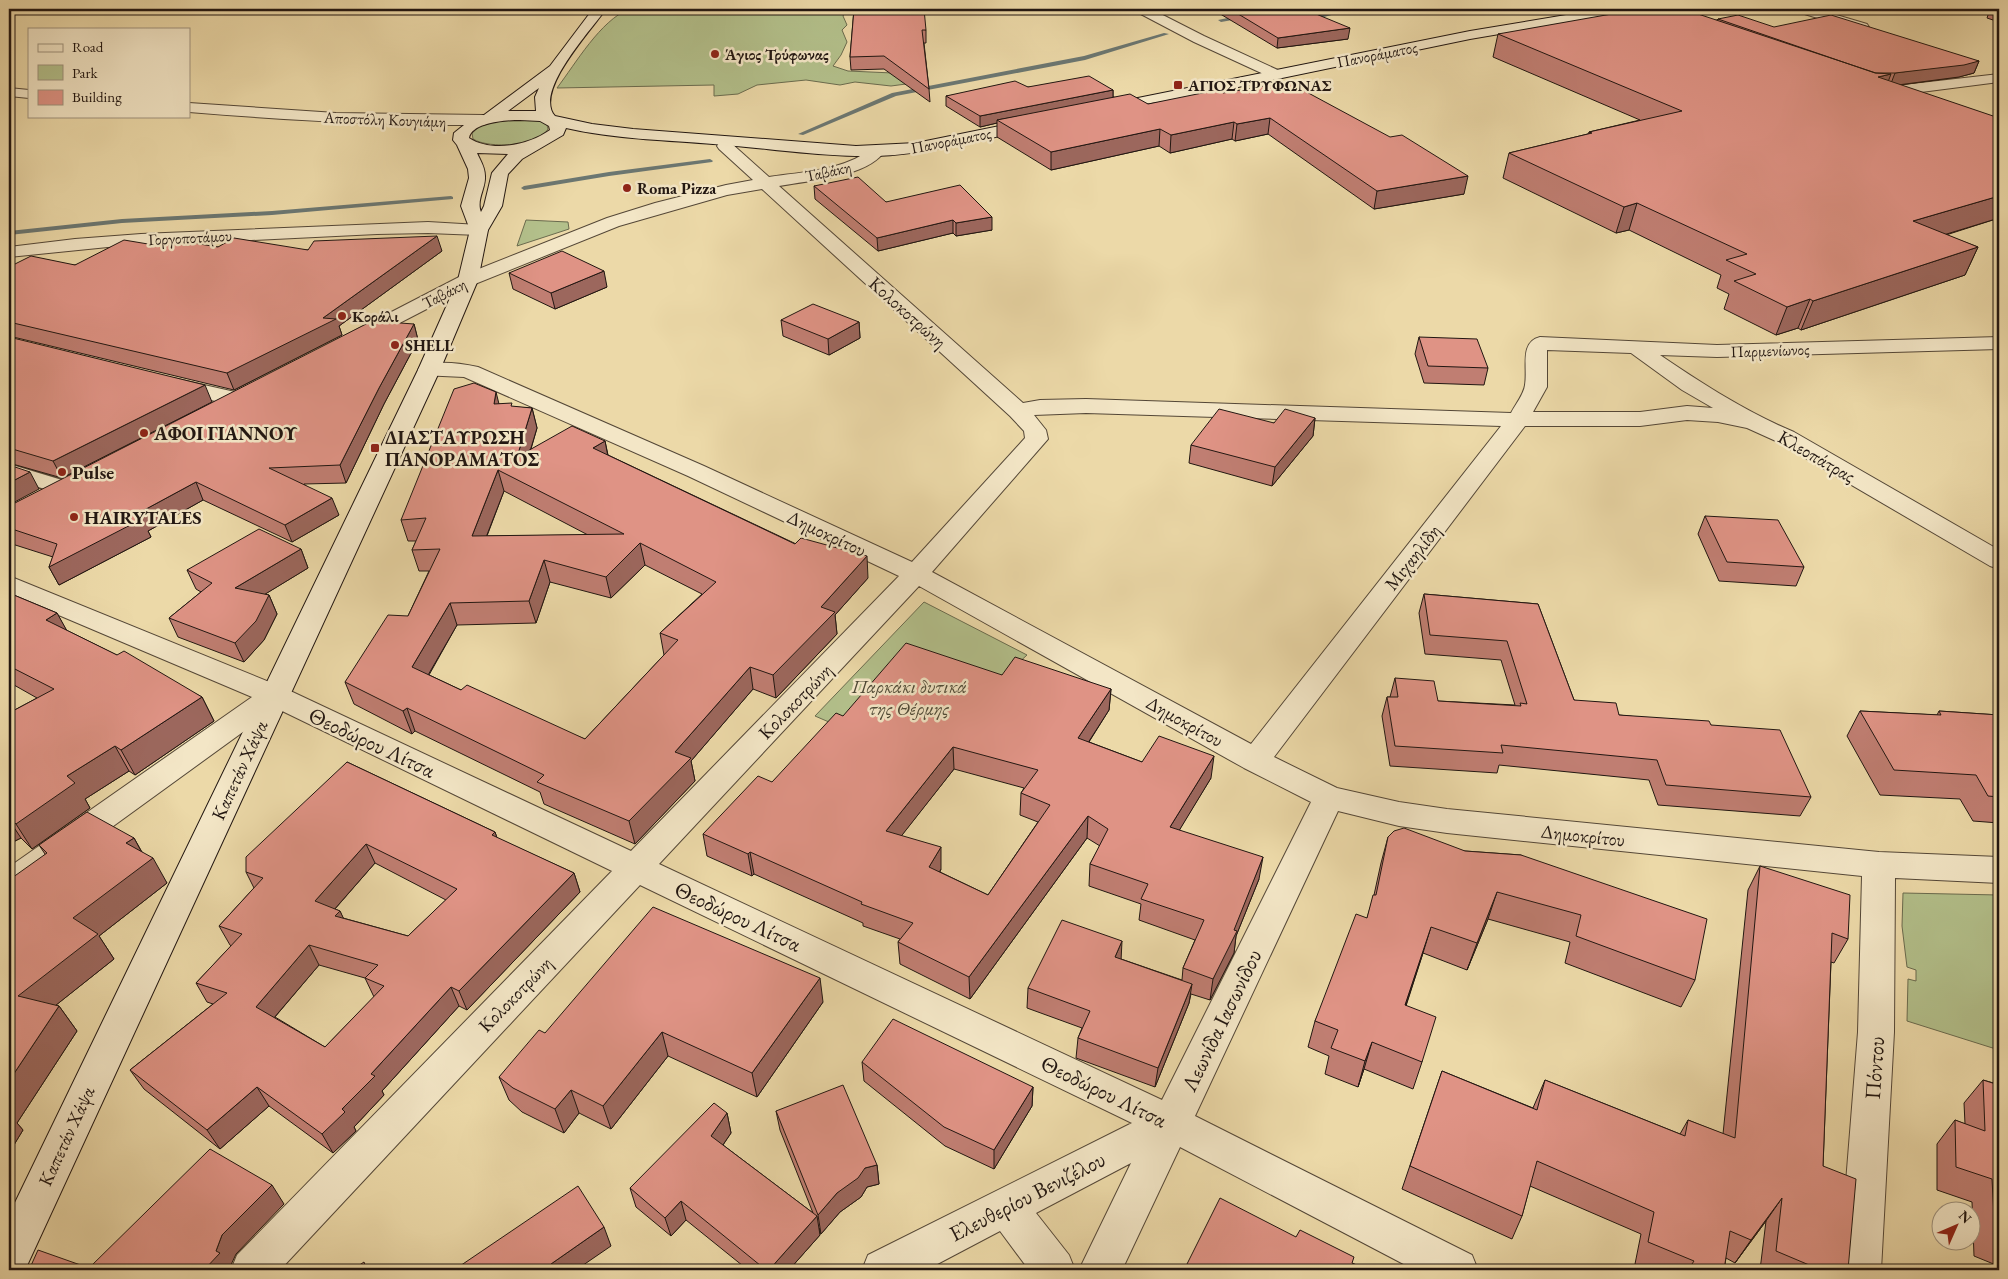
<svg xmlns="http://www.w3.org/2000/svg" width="2008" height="1279" viewBox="0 0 2008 1279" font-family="'EB Garamond',serif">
<rect width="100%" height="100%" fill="#ecd9a8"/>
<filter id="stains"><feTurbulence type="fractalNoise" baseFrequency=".004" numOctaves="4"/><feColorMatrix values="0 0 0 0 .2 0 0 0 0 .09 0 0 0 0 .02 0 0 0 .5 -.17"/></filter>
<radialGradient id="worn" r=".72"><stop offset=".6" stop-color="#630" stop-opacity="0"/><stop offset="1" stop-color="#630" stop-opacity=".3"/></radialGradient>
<path fill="#b3c08b" stroke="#6a6b4e" d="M629 9H846L843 16 847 25 842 30 847 42 841 55 833 66 848 71 893 73 906 84 891 86 855 82 840 85 806 80 757 85 738 94 714 96V85L557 88C576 63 600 21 629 9Z
M505 119 538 120 547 125 548 129C539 147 489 149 473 139L472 133 480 126Z
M526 220 568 222 569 229 517 246Z
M924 602 1027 655 965 712 859 735 815 716Z
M1903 893 1999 895V1050L1907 1021 1908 979 1916 981V970L1907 967 1902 926Z"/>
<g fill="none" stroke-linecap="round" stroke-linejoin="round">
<path fill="#6b7772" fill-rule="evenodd" d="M1345 9H1354L1324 17 1303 15 1324 13Z
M1242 15 1244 18 1221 22 1218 20Z
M1164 33 1169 34 1085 60 896 96 803 135 798 134 892 93 1084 56Z
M710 159 713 161 712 162 609 176 524 190 521 188 524 186 609 172Z
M451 196 453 197V199L272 215 122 223 9 235V231L122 219 272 211Z"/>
<defs>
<path id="pedestrian" d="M9 464 72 483 75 488 72 493 64 495 9 478Z"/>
<path id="minor" d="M1136 9H1151L1204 36 1280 71 1282 74 1280 77H1270L1194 42 1137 12Z
M1797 9H1816L1867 24 1869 27 1862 31 1857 30 1798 12Z
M1999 74V82L1890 96 1872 95 1870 92 1872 89 1877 88Z
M725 141 731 143 769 177C801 172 848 170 871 148H883L885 151C866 178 810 180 779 186L1023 403 1040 400 1086 399 1511 413C1515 405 1524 394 1525 385 1528 368 1519 342 1540 337L1717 345 1999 337V349L1717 357 1660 355C1703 384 1746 412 1794 432L1999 550V569L1990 566 1778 442 1747 428 1718 422 1687 420 1640 426H1525L1274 757 1337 788 1399 802 1447 809 1879 852 1999 857V883L1895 878 1894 1032 1881 1270H1839L1858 1032 1862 876 1447 833 1399 826 1338 811 1195 1116 1472 1255 1478 1270H1415L1180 1147 1122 1270H1079L1131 1163 1036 1213 1069 1255 1075 1270H1029L1000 1231 926 1270H862L868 1255 1132 1123 640 885 280 1270H231L237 1255 612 871 276 708 21 893 9 897V867L252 697 9 594V576L284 688 631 851 899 576 688 476 464 377 421 375 418 370 421 365C439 361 460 363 478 367L704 466 912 562 1025 438 1024 431 1010 416 762 189 727 195 619 226 475 284 359 344 352 346 345 344 342 340 345 336 461 276 607 218 655 203 726 185 753 180 719 149 717 146 719 143ZM1547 350 1631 353 1682 390 1713 408 1687 406 1640 412H1533L1547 387ZM1086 413 1501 426 1251 744 932 572 1048 439 1046 430 1034 415ZM919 586 1244 768 1311 802 1162 1100 659 864Z
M428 222 479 225 485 226 488 230 485 234 479 235 428 233 377 234 108 247 9 257V247L75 239 141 234Z
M173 378 244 394 247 399 244 404 236 406 165 389 162 384 165 379Z"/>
<path id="tertiary" d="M9 88 29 90V98L9 96Z
M189 103 336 113 483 115 488 117 491 120 488 123 483 125C385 126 287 120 189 112Z"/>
<path id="secondary" d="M593 9H606C592 29 533 92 555 116L592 124 633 129 856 146 916 143 1034 119 1040 121 1042 124 1040 127 1034 129C982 139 930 154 877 156 822 157 768 148 713 144 664 140 614 139 566 128L563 135 522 159 508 174 502 206 488 230 478 280 440 370 25 1270H9V1215L418 370 458 280 470 230 461 206 469 178 468 169 457 145 453 140 454 133 469 121 484 115 550 66ZM539 88 535 97 536 111H508ZM520 120 540 121 549 126 550 130C529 145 492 153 469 138 472 122 507 120 520 120ZM477 153 508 154 492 173 484 206 481 212C476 200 486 188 485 176 485 167 480 160 477 153Z
M1602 9H1629L1623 13 1470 39 1108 114 1103 112 1100 109 1103 106 1108 104 1470 31Z"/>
</defs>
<use href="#pedestrian" stroke="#544737" stroke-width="3"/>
<use href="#minor" stroke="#544737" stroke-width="2"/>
<use href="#tertiary" stroke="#544737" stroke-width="2"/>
<use href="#secondary" stroke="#211611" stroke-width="2"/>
<use href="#pedestrian" fill="#f3e6c6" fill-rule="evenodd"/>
<use href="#minor" fill="#f3e6c6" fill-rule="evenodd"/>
<use href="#tertiary" fill="#f3e6c6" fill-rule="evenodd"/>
<use href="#secondary" fill="#f3e6c6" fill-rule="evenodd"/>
</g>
<path fill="#c07e72" stroke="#211611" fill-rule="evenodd" d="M854 9 926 30V43H924L929 89 930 102 884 69 851 70 850 57Z
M1212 9H1304L1348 39 1277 48Z
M1990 9H1999V22L1987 18Z
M1718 19 1979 61 1974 73 1959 77 1900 85 1999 218 1946 235 1978 247 1965 275 1801 330 1798 328 1776 335 1724 309 1729 294 1717 288 1721 275 1629 230 1616 233 1503 178 1509 153 1588 134 1589 132 1640 120 1493 57 1498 34 1717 20Z
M1028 87 1113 90V97L1148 104 1223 93 1464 194 1374 209 1268 134 1235 141 1232 139 1170 153 1159 146 1051 170 997 137V123L980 127 946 106V96Z
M814 186 886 202 992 230 956 236 953 233 878 251 815 199Z
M148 244 218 247 308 250 442 251 339 326 342 335 234 390 9 336V267L75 265Z
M509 273 607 287 555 309 513 289Z
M781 320 859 322 860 338 829 355 783 336Z
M414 324 418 340 384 404 346 483 304 484 339 515 292 542 203 500 148 531 151 537 59 585 49 567 53 557 9 543V506Z
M9 337 212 402 62 478 9 463Z
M1419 337 1488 368 1484 385 1424 383 1415 354Z
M499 404 512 407 532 408 537 428 531 449 605 441 608 455 868 578 835 615 837 634 776 698 753 689 691 761 695 781 635 844 544 804 540 792 415 731 412 734 354 704 345 682 408 616 429 571H419L412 550 416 541H408L401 520ZM504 491 588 535 487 536ZM645 565 702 594 660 633 664 655 585 739 461 690 429 675 457 625 536 623 550 582 611 598Z
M1315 418 1313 436 1272 486 1189 463 1191 445 1274 423Z
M1705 516 1804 567 1796 586 1719 581 1698 534Z
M301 549 308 568 265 594 269 595 277 614 264 640 244 662 178 637 169 618 201 592 196 589 187 570Z
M9 593 57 613 66 630 202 697 214 721 135 775 129 771 85 799 90 808 32 849 21 838 9 844V713L37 698 14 685 9 676Z
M1424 594 1538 604 1574 700 1619 715 1711 725 1811 797 1800 816 1658 805 1649 780 1499 765 1497 773 1390 766 1382 716 1387 697H1390L1395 678 1438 701 1515 705 1501 660 1425 654 1419 613Z
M1002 675 1111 689 1109 710 1089 742 1142 762 1211 778 1179 830 1259 879 1236 936 1234 953 1210 1000 1191 994 1189 1003 1155 1087 1076 1058 1078 1038 1082 1028 1027 1008 1028 988 1121 959 1182 980 1183 968 1195 940 1139 920 1141 904 1089 886 1090 864 1100 846 1087 838 970 999 900 964 898 942 900 939 863 926V923L754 874 752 876 707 856 703 834 772 782 843 716ZM954 769 1024 788 1021 793 1020 815 1038 822 988 895 940 872 941 869 901 836Z
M1860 711 1937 715 1939 711 1999 715V823L1973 821 1960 799 1880 795 1847 736Z
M347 762 495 832 497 838 574 873 580 892 467 1010 459 1006 382 1091 384 1095 354 1127 356 1131 333 1153 269 1106 220 1149 144 1089 130 1070 213 1004 207 1002 196 983 231 946 230 945 219 926 254 888 246 872ZM375 863 446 900 408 936 343 918 340 911 335 909ZM319 965 365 978 374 997 325 1047 275 1017Z
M1388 837 1465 851 1521 855 1695 980 1681 1007 1565 963 1570 942 1488 919 1467 970 1423 953 1406 1006 1422 1062 1413 1089 1364 1069 1358 1087 1325 1074 1329 1056 1308 1047 1315 1021 1367 918 1374 895 1381 863Z
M134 838 142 852 167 883 99 936 114 959 56 1005 59 1006 77 1031 17 1123 23 1130 9 1153 45 854 39 845Z
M1760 866 1848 939 1834 963 1831 962 1823 1166 1848 1270H1760L1766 1221 1735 1263 1726 1258 1724 1270H1648L1635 1264 1641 1234 1530 1186 1522 1216 1512 1239 1402 1189 1442 1071 1533 1108 1545 1080 1680 1134 1688 1120 1723 1134 1748 890Z
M823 1002 757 1097 668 1056 611 1129 579 1113 564 1133 522 1112 509 1100 499 1077 545 1033Z
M862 1062 1033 1087 1032 1106 994 1169 945 1146 864 1081Z
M1983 1080 1997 1084 1999 1081V1270H1997L1996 1265 1974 1256 1972 1202 1937 1190V1144L1955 1120 1965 1124 1964 1103Z
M776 1111 877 1165 879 1184 867 1187 861 1197 840 1212 821 1234 819 1228 820 1235 789 1270H748L686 1220 671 1236 636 1207 630 1188 727 1113 731 1133 723 1145 813 1213 780 1130Z"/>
<path fill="#9c675d" stroke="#211611" d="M1350 28 1348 39 1277 48 1278 38Z
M1979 61 1974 73 1959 77 1890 86 1895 73Z
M1891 74 1882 98 1878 77Z
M1113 90V100L997 120V123L980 127V116Z
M1270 118 1268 134 1235 141 1237 124Z
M1234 122 1232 139 1170 153 1171 135Z
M1160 129 1159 146 1051 170V152Z
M1468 176 1464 194 1374 209 1377 191Z
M1999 196V218L1901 248 1913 221Z
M1637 203 1629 230 1616 233 1624 207Z
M992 217V230L956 236V223Z
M953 220V233L878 251 877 238Z
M437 236 442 251 339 326 342 335 234 390 227 373 323 318Z
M1978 247 1965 275 1801 330 1813 301Z
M604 271 607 287 555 309 551 293Z
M1810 299 1798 328 1776 335 1787 307Z
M859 322 860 338 829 355 828 339Z
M414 324 418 340 384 404 346 483 340 465 379 388Z
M205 385 212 402 62 478 53 461Z
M496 392 501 412 494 404Z
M532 408 537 428 522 478 517 457Z
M1315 418 1313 436 1272 486 1275 467Z
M605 441 609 462 593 448Z
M498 470 504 491 478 558 472 536Z
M30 472 39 489 9 505V483Z
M196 482 203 500 148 531 151 537 59 585 49 567 135 515Z
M332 498 339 515 292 542 285 525Z
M640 543 645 565 611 598 606 577Z
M301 549 308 568 244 607 235 588Z
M867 556 868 578 835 615 837 634 776 698 773 675 821 607Z
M544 560 550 582 536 623 529 601Z
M269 595 277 614 264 640 244 662 235 643Z
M450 603 457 625 420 689 412 667Z
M57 613 71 638 46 620Z
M750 667 753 689 691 761 695 781 635 844 629 821 675 752Z
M1111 689 1109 710 1077 760 1078 738Z
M202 697 214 721 135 775 121 750Z
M407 708 415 731 412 734 403 711Z
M115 746 129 771 85 799 90 808 32 849 16 824 67 776Z
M953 747 954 769 888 853 886 831Z
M1214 756 1211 778 1168 849 1170 827Z
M1088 816 1087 838 970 999 969 977Z
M9 820 21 838 9 844Z
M495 832 502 852 492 835Z
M134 838 147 862 153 858 167 883 99 936 114 959 36 1021 18 996 126 843Z
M366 844 375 863 325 920 315 901Z
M941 847V869L930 889 929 867Z
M750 852 754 874 752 876 748 854Z
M1263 857 1259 879 1236 936 1234 953 1210 1000 1213 979Z
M574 873 580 892 467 1010 459 991Z
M1497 892 1488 919 1467 970 1477 943Z
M340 911 349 930 335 916Z
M1431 927 1423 953 1397 1032 1405 1005Z
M1122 941 1121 961 1115 957Z
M309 945 319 965 267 1026 256 1007Z
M820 978 823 1002 757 1097 752 1073Z
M1192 984 1189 1003 1155 1087 1158 1068Z
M451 987 459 1006 382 1091 384 1095 354 1127 356 1131 333 1153 322 1134 371 1074Z
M59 1006 77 1031 17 1123 23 1130 9 1153V1081Z
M662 1032 668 1056 611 1129 603 1106Z
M1372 1042 1364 1069 1358 1087 1365 1061Z
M257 1087 269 1106 220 1149 207 1130Z
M1033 1087 1032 1106 994 1169V1150Z
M571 1090 579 1113 564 1133 555 1109Z
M727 1113 731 1133 716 1155 711 1136Z
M877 1165 879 1184 867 1187 861 1197 840 1212 821 1234 818 1215 837 1193 865 1168Z
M272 1185 284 1204 236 1254 230 1267 233 1270H204L216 1251 222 1235Z
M1782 1198 1766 1221 1735 1263 1751 1240Z
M681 1201 686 1220 671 1236 665 1218Z
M817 1216 820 1235 789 1270H769Z
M604 1227 611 1246 576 1270H553L551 1264Z"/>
<path fill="#df9385" stroke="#211611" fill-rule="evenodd" d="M854 9H924L926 30H922L929 89 884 56 850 57Z
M1230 9H1304L1350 28 1278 38Z
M1640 9H1683L1876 73 1891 74 1878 77 1999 118V196L1913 221 1978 247 1813 301 1810 299 1787 307 1734 281 1756 274 1726 260 1747 254 1637 203 1624 207 1509 153 1592 133 1589 132 1682 111 1498 34Z
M1738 15 1774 27 1831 15 1979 61 1964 65 1895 73H1875L1718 19Z
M1089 76 1113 90 980 116 946 96 1015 81 1028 87Z
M1288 82 1390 137 1402 135 1468 176 1377 191 1270 118 1237 124 1234 122 1171 135 1160 129 1051 152 997 120 1130 94 1148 104 1222 89 1223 93Z
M858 177 886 202 960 185 992 217 956 223 953 220 877 238 814 186Z
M437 236 323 318 336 319 227 373 9 322V267L31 256 75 265 124 240 148 244 158 238H163L218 247 234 238 308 250 314 241Z
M562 251 604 271 551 293 509 273Z
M813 304 859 322 828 339 781 320Z
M372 321 414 324 379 388 340 465 269 468 332 498 285 525 196 482 135 515 142 519 49 567 57 544 9 528V506Z
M9 337 205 385 53 461 9 448Z
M1419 337 1477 339 1488 368 1428 366Z
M474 383 496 392 494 404 512 403 511 406 532 408 517 457 572 426 605 441 593 448 795 544 801 538 867 556 821 607 835 612 773 675 750 667 675 752 691 758 629 821 537 782 544 775 407 708 403 711 345 682 388 615 408 616 440 549 412 550 426 518 401 520 454 389ZM498 470 624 534 472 536ZM640 543 716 582 660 633 678 640 585 739 467 685 461 690 412 667 450 603 529 601 544 560 606 577Z
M1219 409 1274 423 1285 409 1315 418 1275 467 1191 445Z
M9 465 30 472 9 483Z
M1705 516 1778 520 1804 567 1727 562Z
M259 529 301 549 235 588 269 595 256 621 235 643 169 618 212 583 187 570Z
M9 593 57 613 46 620 117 655 124 651 202 697 121 750 115 746 67 776 75 783 16 824 9 817V713L54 689 9 666V655L13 653 9 651Z
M1424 594 1538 604 1574 700 1616 703 1619 715 1709 721 1711 725 1780 730 1811 797 1666 785 1657 760 1501 745 1503 753 1395 746 1387 697H1398L1395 678 1434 681 1438 701 1521 706 1520 703 1527 704 1507 641 1430 635Z
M906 643 1002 675 1015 657 1111 689 1078 738 1142 762 1159 736 1214 756 1170 827 1263 857 1234 930 1237 931 1213 979 1183 968 1204 920 1141 899 1148 884 1090 864 1108 829 1088 816 969 977 898 942 913 923 861 904 862 902 750 852 748 854 703 834 758 776 772 782 836 713 843 716ZM953 747 1038 770 1021 793 1050 805 988 895 929 867 941 847 886 831Z
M1860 711 1941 715 1939 711 1999 715V797L1988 796 1976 775 1894 770Z
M347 762 495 832 492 835 574 873 459 991 451 987 371 1074 375 1076 342 1109 345 1112 322 1134 257 1087 207 1130 130 1070 227 993 196 983 242 934 219 926 263 878 246 872V857ZM366 844 457 889 408 936 335 916 340 911 315 901ZM309 945 378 965 365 978 384 986 325 1047 256 1007Z
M87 812 134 838 126 843 153 858 73 918 98 934 18 996 59 1006 9 1081V880L47 853 39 845Z
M1404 828 1465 851 1521 855 1707 919 1695 980 1576 936 1581 915 1497 892 1477 943 1431 927 1405 1005 1436 1017 1422 1062 1372 1042 1365 1061 1331 1048 1338 1030 1315 1021 1356 914 1367 918 1373 895H1376L1388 837 1394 831Z
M1760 866 1850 895 1848 939 1832 933 1823 1166 1856 1179 1848 1270H1821L1776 1251 1782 1198 1751 1240 1730 1231 1724 1270H1688L1694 1261 1648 1242 1654 1212 1537 1161 1522 1216 1410 1166 1442 1071 1537 1110 1545 1080 1685 1136 1688 1120 1735 1138Z
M653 907 820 978 752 1073 662 1032 603 1106 571 1090 555 1109 513 1088 499 1077 539 1030 545 1033Z
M1062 920 1122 941 1115 957 1192 984 1158 1068 1078 1038 1090 1011 1028 988Z
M893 1019 1033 1087 994 1150 944 1127 862 1062Z
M1983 1080 1999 1085V1235L1995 1234 1992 1179 1956 1167 1955 1120 1985 1131Z
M843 1085 877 1165 865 1168 858 1178 837 1193 818 1215 776 1111Z
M714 1103 727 1113 711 1136 817 1216 769 1270H766L681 1201 665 1218 630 1188Z
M210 1149 272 1185 222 1235 216 1251 220 1253 204 1270H29L38 1250 89 1268Z
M578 1186 604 1227 551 1264 554 1270H454Z
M1220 1198 1296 1237 1300 1230 1354 1257 1352 1263 1369 1270H1184Z
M364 1262 367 1270H352Z"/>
<g fill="#8f2418" stroke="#f3e6c6" stroke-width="2">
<circle cx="715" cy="54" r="5"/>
<rect x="1173" y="80" width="10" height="10" rx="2.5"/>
<circle cx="627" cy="188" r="5"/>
<circle cx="342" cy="316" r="5"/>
<circle cx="395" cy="345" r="5"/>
<circle cx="144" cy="433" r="5"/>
<rect x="370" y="443" width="10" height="10" rx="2.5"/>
<circle cx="62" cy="472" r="5"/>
<circle cx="74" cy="517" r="5"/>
</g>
<g text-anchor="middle" stroke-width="5" stroke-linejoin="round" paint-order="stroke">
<g font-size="16" font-weight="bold" fill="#211611" stroke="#f3e6c6" text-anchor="start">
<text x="725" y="60">Άγιος Τρύφωνας</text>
<text x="1188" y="91">ΑΓΙΟΣ ΤΡΥΦΩΝΑΣ</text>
<text x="637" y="194">Roma Pizza</text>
<text x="352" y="322">Κοράλι</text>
<text x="405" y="351">SHELL</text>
</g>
<g font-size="16" fill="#211611" stroke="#f3e6c6">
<text transform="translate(1377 54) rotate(-11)" y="6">Πανοράματος</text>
<text transform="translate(385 119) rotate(2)" y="6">Αποστόλη Κουγιάμη</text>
<text transform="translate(951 140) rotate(-11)" y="6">Πανοράματος</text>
<text transform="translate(828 171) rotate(-12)" y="6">Ταβάκη</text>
<text transform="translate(190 237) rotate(-3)" y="6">Γοργοποτάμου</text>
<text transform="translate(444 293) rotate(-27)" y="6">Ταβάκη</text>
<text transform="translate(1770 350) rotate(-2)" y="6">Παρμενίωνος</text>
</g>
<g font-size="19" fill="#211611" stroke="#f3e6c6">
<text transform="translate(908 312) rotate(42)" y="7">Κολοκοτρώνη</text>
<text transform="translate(1817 456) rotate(30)" y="7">Κλεοπάτρας</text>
<text transform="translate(827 533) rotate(25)" y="7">Δημοκρίτου</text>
<text transform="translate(1412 557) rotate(-52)" y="7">Μιχαηλίδη</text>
<text transform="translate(795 701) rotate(-46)" y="7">Κολοκοτρώνη</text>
<text transform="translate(1185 721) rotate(29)" y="7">Δημοκρίτου</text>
<text transform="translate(239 770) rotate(-65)" y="7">Καπετάν Χάψα</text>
<text transform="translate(1583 835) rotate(6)" y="7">Δημοκρίτου</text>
<text transform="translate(515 994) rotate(-46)" y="7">Κολοκοτρώνη</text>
<text transform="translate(66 1136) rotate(-65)" y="7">Καπετάν Χάψα</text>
</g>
<g font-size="19" font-weight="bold" fill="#211611" stroke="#f3e6c6" text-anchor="start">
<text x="154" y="440">ΑΦΟΙ ΓΙΑΝΝΟΥ</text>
<text x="385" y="444">ΔΙΑΣΤΑΥΡΩΣΗ<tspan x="385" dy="22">ΠΑΝΟΡΑΜΑΤΟΣ</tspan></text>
<text x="72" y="479">Pulse</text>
<text x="84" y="524">HAIRYTALES</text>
</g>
<g font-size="19" font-style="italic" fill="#4d4936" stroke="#f3e6c6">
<text x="909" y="693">Παρκάκι δυτικά<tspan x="909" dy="22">της Θέρμης</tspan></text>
</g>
<g font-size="22" fill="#211611" stroke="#f3e6c6">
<text transform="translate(372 742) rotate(25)" y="8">Θεοδώρου Λίτσα</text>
<text transform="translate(738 916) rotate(25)" y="8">Θεοδώρου Λίτσα</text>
<text transform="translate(1221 1020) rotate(-64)" y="8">Λεωνίδα Ιασωνίδου</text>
<text transform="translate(1874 1068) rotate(-86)" y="8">Πόντου</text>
<text transform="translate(1104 1091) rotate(26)" y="8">Θεοδώρου Λίτσα</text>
<text transform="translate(1027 1196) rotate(-27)" y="8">Ελευθερίου Βενιζέλου</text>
</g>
</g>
<rect width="2008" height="1279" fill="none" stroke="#ecd9a8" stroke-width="30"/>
<rect x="10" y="10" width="1988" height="1259" fill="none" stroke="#211611" stroke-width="2.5"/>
<rect x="15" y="15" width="1978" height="1249" fill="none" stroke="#211611"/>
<rect x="28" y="28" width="162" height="90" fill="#f3e6c6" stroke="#9f937e"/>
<rect x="38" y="44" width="25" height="8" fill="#f3e6c6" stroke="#9f937e"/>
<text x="72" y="52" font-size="15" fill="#211611">Road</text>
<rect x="38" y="65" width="25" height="15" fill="#b3c08b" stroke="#9f937e"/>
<text x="72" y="78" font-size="15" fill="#211611">Park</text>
<rect x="38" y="90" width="25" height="15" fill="#df9385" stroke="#9f937e"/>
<text x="72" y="102" font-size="15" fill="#211611">Building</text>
<g transform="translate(1956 1226) rotate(45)"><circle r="24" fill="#f3e6c6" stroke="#9f937e"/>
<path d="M0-4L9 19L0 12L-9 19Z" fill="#8f2418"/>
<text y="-8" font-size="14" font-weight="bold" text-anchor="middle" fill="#211611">N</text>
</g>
<rect width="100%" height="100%" filter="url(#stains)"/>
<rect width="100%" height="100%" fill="url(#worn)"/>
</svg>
